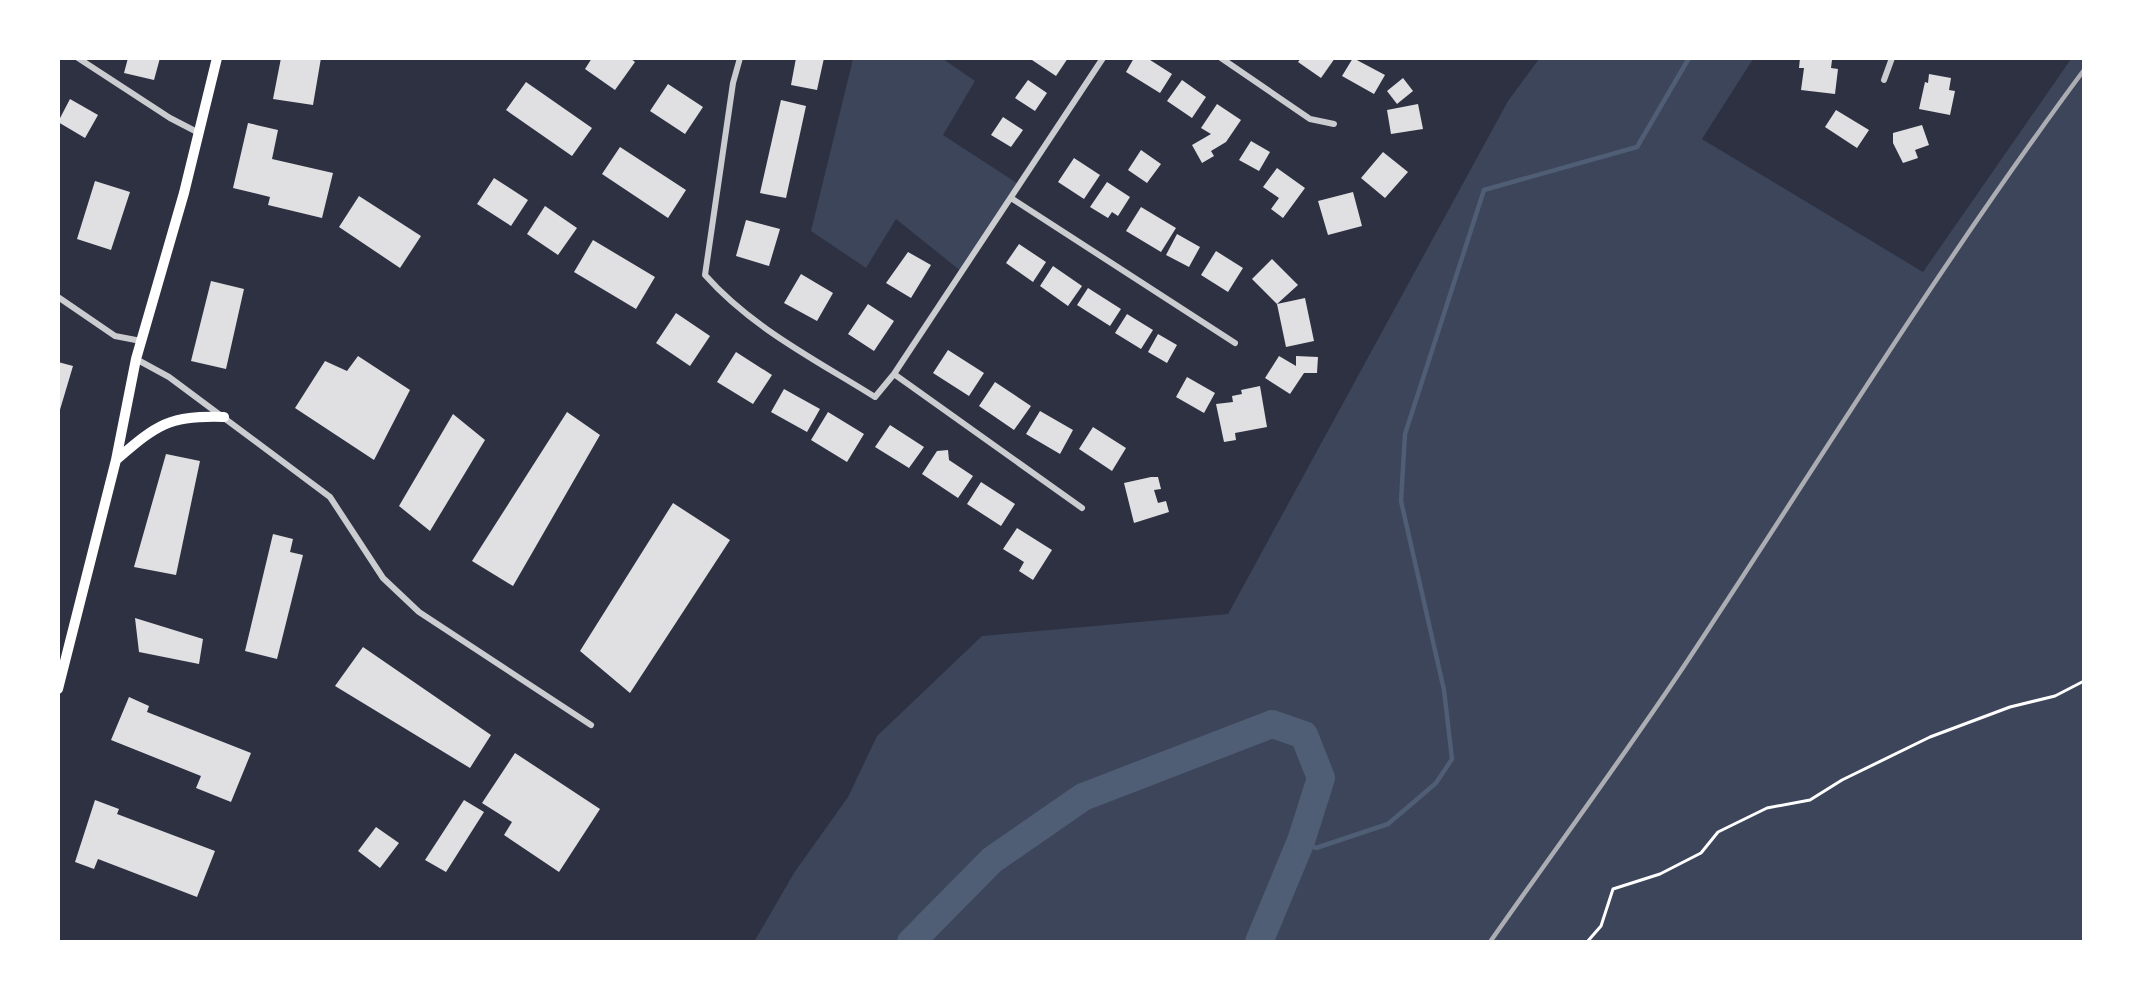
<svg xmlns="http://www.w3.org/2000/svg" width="2142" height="1000" viewBox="0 0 2142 1000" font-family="Lato,sans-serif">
<rect width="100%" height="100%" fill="#2d3142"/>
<path fill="#3c4559" d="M853 59H943L975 81 943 135 1020 185 962 272 896 219 866 268 811 231Z
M1539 59H1753L1702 139 1923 272 2071 59H2083V941L754 942 794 873 848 797 877 736 982 636 1228 614 1508 101Z"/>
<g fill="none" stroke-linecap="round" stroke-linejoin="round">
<path stroke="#4f5d75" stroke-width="4.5" d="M1301 841 1316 848 1388 824 1436 783 1452 759 1444 690 1401 501 1405 434 1484 190 1637 147 1689 58"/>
<path stroke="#4f5d75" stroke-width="28" d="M911 942 992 860 1083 797 1272 724 1304 735 1321 778 1301 841 1259 942"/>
</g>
<path fill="#e0e0e3" d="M128 58H160L154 80 124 73Z
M281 58H321L313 105 273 99Z
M592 58H630L635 62 615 90 585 69Z
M796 58H824L817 90 791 85Z
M1033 58H1068L1056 76 1032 60Z
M1134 58H1147L1172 74 1160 93 1126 72Z
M1301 58H1335L1321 78 1298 62Z
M1353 58 1385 75 1374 94 1342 76Z
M1800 58 1832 60 1831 68 1838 69 1835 94 1801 90 1804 68H1799Z
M1929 74 1951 78 1949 90 1955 91 1950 115 1919 109 1925 82 1928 83Z
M1403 78 1413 91 1397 104 1387 91Z
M1028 80 1047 93 1035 111 1015 98Z
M1182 80 1206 97 1192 118 1167 101Z
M526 82 592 128 572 156 506 110Z
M668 84 703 107 685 134 650 111Z
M70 99 98 115 85 138 58 122Z
M781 100 806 106 786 198 760 193Z
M1217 104 1241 120 1226 142 1211 151 1214 156 1202 163 1192 145 1211 134 1201 128Z
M1418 104 1423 129 1391 134 1387 110Z
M1836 110 1869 130 1857 148 1825 127Z
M1003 117 1023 130 1011 147 991 135Z
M248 123 278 130 272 159 333 173 322 218 268 205 270 197 233 188Z
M1922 125 1929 145 1915 150 1918 158 1903 163 1893 143V133Z
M1251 141 1270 152 1259 171 1239 160Z
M620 147 686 190 668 218 602 174Z
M1141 150 1161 164 1147 183 1128 170Z
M1383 152 1408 172 1385 198 1361 178Z
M1074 158 1100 175 1084 199 1058 182Z
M1277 168 1305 188 1283 218 1271 209 1279 198 1263 187Z
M494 178 528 200 511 226 477 204Z
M95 181 130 192 111 250 77 239Z
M1107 182 1130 197 1118 216 1112 212 1108 218 1090 207Z
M1353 192 1362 226 1328 235 1318 201Z
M359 196 421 236 400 268 339 227Z
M545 206 577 228 558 255 527 234Z
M1141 207 1176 228 1161 252 1126 231Z
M746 220 780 229 769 266 736 256Z
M1177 234 1200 247 1189 267 1166 255Z
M593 240 655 277 636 309 574 272Z
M1019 244 1046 262 1033 282 1006 263Z
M1216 251 1243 268 1228 292 1201 275Z
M908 252 931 265 911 298 886 283Z
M1272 259 1298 285 1277 304 1252 279Z
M1053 266 1082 286 1068 306 1040 286Z
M801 274 833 293 817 321 784 303Z
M211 281 244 289 226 369 191 361Z
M1088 288 1121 309 1110 326 1077 305Z
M1305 298 1314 341 1286 347 1277 304Z
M868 304 894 321 874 351 848 334Z
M676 313 710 336 690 366 656 343Z
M1127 314 1153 330 1141 349 1115 333Z
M1158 334 1177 345 1167 363 1148 352Z
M948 350 984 373 969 396 933 373Z
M736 352 772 375 753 404 717 382Z
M358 356 410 390 374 460 295 408 325 361 347 371Z
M1279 356 1296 366V356L1318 357 1317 373H1304L1290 394 1265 378Z
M58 362 73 366 59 413H58Z
M1187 377 1215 393 1204 413 1176 397Z
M995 382 1031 406 1014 430 979 406Z
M1260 386 1267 427 1235 433 1236 440 1224 442 1216 404 1233 402 1232 396 1242 394 1241 390Z
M784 389 820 409 807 432 771 412Z
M1040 411 1073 430 1060 454 1026 434Z
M567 412 600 435 513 586 472 561Z
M828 412 864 434 847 462 811 440Z
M453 414 485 440 430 531 399 506Z
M890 425 924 447 909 468 875 447Z
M1093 427 1126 448 1112 471 1079 449Z
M948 450 949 460 973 476 958 498 922 474 937 451Z
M166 454 200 461 176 575 134 567Z
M1151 477H1158L1161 489 1154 490 1158 503 1166 501 1169 512 1134 523 1124 483Z
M981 482 1015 504 1001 526 967 504Z
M673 503 730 540 630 693 580 651Z
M1017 528 1052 550 1033 580 1019 571 1024 562 1003 549Z
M273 534 293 539 290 552 303 555 277 659 245 651Z
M135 618 203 639 199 664 139 652Z
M363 647 491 735 470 768 335 686Z
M129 697 149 706 147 712 251 753 231 802 196 788 201 776 111 740Z
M515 753 600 809 559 872 504 835 512 822 482 803Z
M95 800 119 809 117 814 215 851 197 897 98 859 94 869 75 862Z
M464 800 484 812 446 872 425 860Z
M376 827 399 843 380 868 358 851Z"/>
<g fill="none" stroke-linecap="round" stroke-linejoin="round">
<path stroke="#fff" stroke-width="3" d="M1587 942 1601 926 1613 889 1660 874 1701 853 1718 832 1767 808 1810 800 1842 780 1930 737 2010 707 2055 696 2084 681"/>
<path stroke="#caccd0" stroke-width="6" d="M78 58 170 118 199 133
M740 58 733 83 705 275C752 328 816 360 875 397L894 374 1103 58
M1221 58 1310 119 1334 124
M1884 80 1892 58
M1011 198 1235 343
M58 297 115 336 141 341
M136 359 169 377 330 497 383 578 419 612 591 725
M894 374 1082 508"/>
<path stroke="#fff" stroke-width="10" d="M116 460C157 425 168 415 224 417
M58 689 116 460 136 359 184 193 217 58"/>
<path stroke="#abadb3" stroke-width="4.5" d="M1490 942C1556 848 1625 755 1688 660 1819 462 1942 261 2084 70"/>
</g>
<rect width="2142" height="1000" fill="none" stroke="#ffffff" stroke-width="120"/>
</svg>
